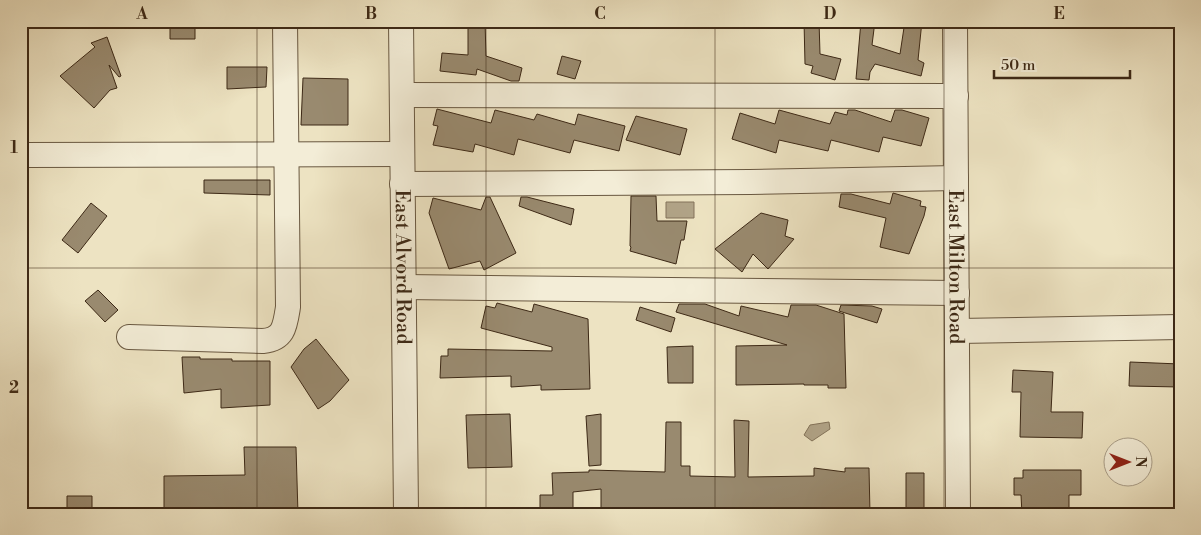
<svg xmlns="http://www.w3.org/2000/svg" width="1201" height="535" viewBox="0 0 1201 535" font-family="'Libre Bodoni',serif">
<rect width="100%" height="100%" fill="#ede3c2"/>
<filter id="stains"><feTurbulence type="fractalNoise" baseFrequency=".004" numOctaves="4"/><feColorMatrix values="0 0 0 0 .2 0 0 0 0 .09 0 0 0 0 .02 0 0 0 .5 -.17"/></filter>
<radialGradient id="worn" r=".72"><stop offset=".6" stop-color="#630" stop-opacity="0"/><stop offset="1" stop-color="#630" stop-opacity=".3"/></radialGradient>
<path fill="#b1a488" stroke="#83735a" d="M666 202H694V218H666Z
M829 422 830 429 812 441 804 435 810 425Z"/>
<path fill="#998a6f" stroke="#3d2916" d="M170 21H195V39H170Z
M468 21H485L486 56 522 68 519 81H511L477 69 476 75 440 71 442 53 468 55Z
M804 21H819L820 54 841 59 835 80 811 73 813 66 805 64Z
M861 21H875L872 45 900 54 905 21H922L918 60 924 63 921 76 875 64 870 72 869 80 856 79Z
M107 37 121 76 119 77 109 65 117 88 110 90 94 108 60 76 95 47 91 43Z
M562 56 581 61 575 79 557 74Z
M227 67H267L266 87 227 89Z
M303 78 348 79V125H301Z
M437 109 491 123 495 110 534 120 537 114 575 125 578 114 625 126 619 151 574 140 570 153 518 139 514 155 475 144 473 152 433 145 438 126 433 125Z
M779 110 830 124 835 112 847 115 848 110H855L891 122 895 110H902L929 118 921 146 883 137 879 152 831 140 828 151 779 140 776 153 732 139 740 113 775 124Z
M636 116 687 129 680 155 626 140Z
M204 180H270V195L204 193Z
M893 193 921 201 920 206 926 207 924 216 909 254 880 247 886 218 839 207 841 194H851L890 204Z
M631 196H656L657 221H687L684 240H681L676 264 630 251 631 247 630 246Z
M486 197H490L516 253 484 270 480 261 449 269 429 213 433 198 481 210Z
M521 197H527L574 209 571 225 519 206Z
M91 203 107 216 78 253 62 240Z
M761 213 788 220 785 236 794 239 768 269 753 254 742 272 715 249Z
M98 290 118 310 105 322 85 301Z
M497 303 532 312 534 304 588 319 590 389 541 390V385L511 387V376L440 378 441 356H448V349L552 351V347L481 328 486 306 495 308Z
M679 304H705L739 316 741 306 788 317 791 305H816L844 314 846 388H828V385H804V384L736 385V346L787 345 676 312Z
M841 305 872 306 882 309 877 323 839 311Z
M640 307 675 318 671 332 636 320Z
M316 339 349 380 330 401 318 409 291 367 304 349Z
M693 346V383H668L667 347Z
M182 357H200V359H232V361H270V405L221 408V389L184 393Z
M1130 362 1180 364V387L1129 386Z
M1013 370 1053 372 1051 412H1083L1082 438 1020 437 1021 392H1012Z
M510 414 512 467 468 468 466 415Z
M601 414V465L589 466 586 416Z
M734 420 749 421 748 477 814 476V468L845 472V468H869L870 514H601V489L573 492V514H540V495H553L552 473 589 472V470L665 472 666 422H681V466H690V476L735 477Z
M244 447H296L298 514H164V476L245 475Z
M1023 470H1081V495H1069V514H1022L1021 495H1014V478H1023Z
M906 473H924V514H906Z
M67 496H92V514H67Z"/>
<g fill="none" stroke-linecap="round" stroke-linejoin="round">
<defs>
<g id="minor">
<path id="s1" d="M401 21 406 514"/>
<path id="s2" d="M955 21 958 514"/>
<path d="M402 95 956 96"/>
<path d="M21 155 402 154"/>
<path d="M402 184 750 182 956 178"/>
<path d="M404 287 957 293"/>
<path d="M958 331 1180 327"/>
<path d="M129 337 263 341C284 339 285 326 288 307L285 21"/>
</g>
</defs>
<use href="#minor" stroke="#695841" stroke-width="26"/>
<use href="#minor" stroke="#f3edd7" stroke-width="24"/>
</g>
<path fill="none" stroke="#3d2916" stroke-width="1" stroke-opacity="0.55" d="M257 21V514M486 21V514M715 21V514M944 21V514M21 268H1180"/>
<g text-anchor="middle" stroke-width="4.5" stroke-linejoin="round" paint-order="stroke">
<g font-size="20" fill="#3d2916" stroke="#f3edd7">
<text dy="7" stroke="none"><textPath href="#s2" startOffset="246">East Milton Road</textPath></text>
<text dy="7" stroke="none"><textPath href="#s1" startOffset="246">East Alvord Road</textPath></text>
</g>
</g>
<rect width="1201" height="535" fill="none" stroke="#ede3c2" stroke-width="55"/>
<g transform="translate(1128 462) rotate(90)"><circle r="24" fill="#f3edd7" stroke="#aa9f8a"/>
<path d="M0-4L9 19L0 12L-9 19Z" fill="#8f2418"/>
<text y="-8" font-size="14" font-weight="bold" text-anchor="middle" fill="#3d2916">N</text>
</g>
<path d="M994 70v8h136v-8" fill="none" stroke="#3d2916" stroke-width="2.5"/>
<text x="1001" y="70" font-size="15" fill="#3d2916" stroke="#f3edd7" stroke-width="4" paint-order="stroke">50 m</text>
<rect x="28" y="28" width="1146" height="480" fill="none" stroke="#3d2916" stroke-width="2"/>
<g font-size="16" text-anchor="middle" font-weight="bold" fill="#3d2916">
<text x="142" y="19">A</text>
<text x="371" y="19">B</text>
<text x="600" y="19">C</text>
<text x="830" y="19">D</text>
<text x="1059" y="19">E</text>
<text x="14" y="153">1</text>
<text x="14" y="393">2</text>
</g>
<rect width="100%" height="100%" filter="url(#stains)"/>
<rect width="100%" height="100%" fill="url(#worn)"/>
</svg>
